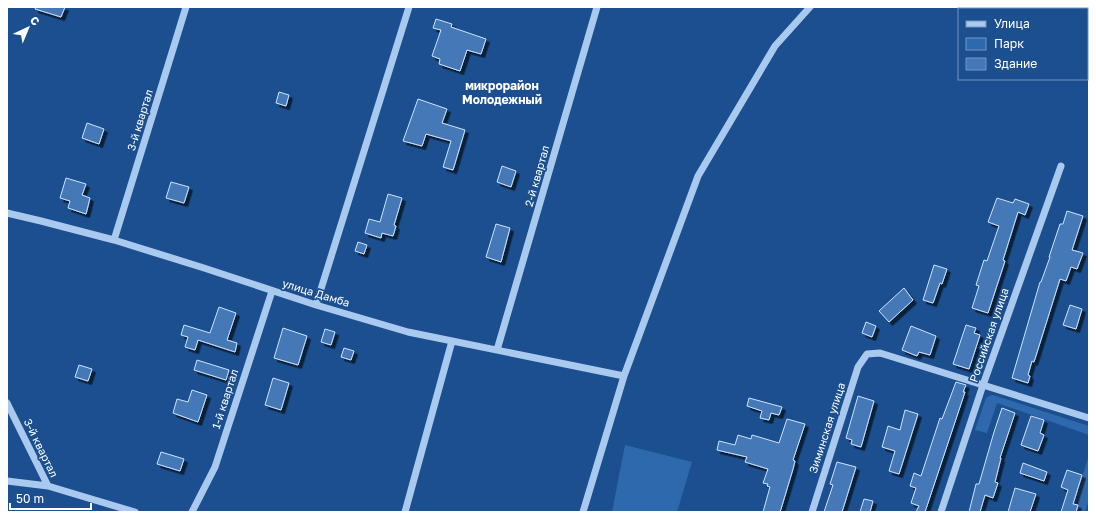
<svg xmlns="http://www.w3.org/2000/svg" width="1096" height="519" viewBox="0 0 1096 519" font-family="'Golos Text',sans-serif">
<defs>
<filter id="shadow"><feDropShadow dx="3.5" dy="3.5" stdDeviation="0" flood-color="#0009"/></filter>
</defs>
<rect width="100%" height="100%" fill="#1b4f8f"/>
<path fill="#2e69ad" d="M993 395 1089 426V435L997 403 987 433 975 430 986 398 989 396Z
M625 445 692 462 677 512H612Z
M1089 455V500L1085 512H1071Z"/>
<path fill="#4478b7" stroke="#cfe3fa" filter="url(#shadow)" d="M36 7H65L61 17 35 9Z
M436 19 452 24 451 27 486 39 481 54 467 50 460 71 439 64 440 59 432 56 441 30 433 28Z
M279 92 289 95 286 106 276 103Z
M418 99 447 109 442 123 465 130 453 170 443 167 451 141 426 134 422 146 403 141Z
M87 123 104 129 99 144 82 138Z
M502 166 516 171 511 187 497 182Z
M66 178 86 184 82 195 90 198 86 214 68 208 70 201 60 198Z
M171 182 189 187 184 203 166 198Z
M388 194 402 198 394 225 396 226 393 236 382 233 381 238 365 233 369 219 380 222Z
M997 198 1013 203 1015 199 1029 204 1025 215 1018 212 1003 260 1005 261 988 313 972 308 979 286 976 285 984 260 987 261 999 226 988 222Z
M1067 211 1083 216 1072 250 1083 253 1077 269 1071 267 1066 281 1060 279 1034 362 1032 361 1028 375 1030 376 1028 383 1012 378 1040 282H1041L1050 257H1049L1060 224H1063Z
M496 224 510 228 501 262 486 257Z
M358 242 367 245 364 254 355 251Z
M934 265 947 269 942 284 940 283 933 303 923 300Z
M904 288 913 300 889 322 879 311Z
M1070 305 1082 309 1076 329 1063 325Z
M219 307 236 313 227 340 237 343 235 352 198 340 195 350 185 347 188 337 181 335 184 325 210 333Z
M866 322 876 326 872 337 862 333Z
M966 325 976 328 974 333 980 335 969 369 953 364Z
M911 326 936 336 930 355 919 352 917 356 902 350Z
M283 328 307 336 298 365 274 358Z
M325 329 335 332 331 345 321 342Z
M344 348 354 351 351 360 341 357Z
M197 360 229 370 226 380 194 370Z
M79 365 92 369 88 381 75 377Z
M273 378 289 383 281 410 265 405Z
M956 382 966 385 963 392H965L925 512H916L919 506 911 503 916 488 910 486 914 473 921 476 940 418 942 419Z
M192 390 207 395 198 422 173 413 177 399 188 402Z
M858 396 874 401 861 447 851 444 852 440 846 438Z
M749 398 782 407 779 415 771 413 769 420 760 418 762 411 747 406Z
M1002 408 1015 413 1000 458H1001L995 482 998 483 993 498 985 495 980 512H969L976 484H979L994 432Z
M905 410 918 414 899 474 889 471 895 451 882 447 888 426 900 430Z
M1031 416 1044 420 1040 433 1044 435 1038 451 1021 445Z
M787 419 805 424 793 460 795 461 793 469 781 509 780 512H763L770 487 767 486 768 484 763 483 768 469 745 462 747 457 717 450 719 441 735 445 738 435 751 439 752 435 779 443Z
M161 452 184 459 180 471 157 464Z
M837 462 856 467 842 512H824L833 485 830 484Z
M1023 463 1047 472 1044 481 1020 473Z
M1067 470 1082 475 1073 504 1078 505 1076 512H1061L1068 490 1061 487Z
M1015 488 1036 494 1030 512H1008Z
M864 499 873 501 870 512H860Z"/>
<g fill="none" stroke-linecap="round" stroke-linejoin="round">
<path stroke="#a9c9ee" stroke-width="7" d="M7 213 41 221 114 240 204 268 316 305 408 332 624 376
M114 240 186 7
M316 305 409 7
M497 350 597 7
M7 403 48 486 135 512
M7 481 48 486
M192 512 215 467 272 291
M405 512 452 341
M583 512 624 376 698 176 775 46 810 7
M812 512 858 367 867 354 880 353 1089 418
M941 512 983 385 1061 166"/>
</g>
<g text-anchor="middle" stroke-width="3.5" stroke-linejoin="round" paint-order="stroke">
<g font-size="11" fill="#fff" stroke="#1b4f8f">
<text transform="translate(140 120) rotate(-73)" y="4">3-й квартал</text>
<text transform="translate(537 176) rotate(-74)" y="4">2-й квартал</text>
<text transform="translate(316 293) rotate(17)" y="4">улица Дамба</text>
<text transform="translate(989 335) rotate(-71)" y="4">Российская улица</text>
<text transform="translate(225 399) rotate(-72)" y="4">1-й квартал</text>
<text transform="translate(827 428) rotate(-72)" y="4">Зиминская улица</text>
<text transform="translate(41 448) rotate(64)" y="4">3-й квартал</text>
</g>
<g font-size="12" font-weight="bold" fill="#fff" stroke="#1b4f8f">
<text x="502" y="90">микрорайон<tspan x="502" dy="14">Молодежный</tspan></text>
</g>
</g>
<rect width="1096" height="519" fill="none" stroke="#ffffff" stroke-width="16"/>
<rect x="958" y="8" width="130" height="72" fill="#1b4f8f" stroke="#7695bc"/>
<rect x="966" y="21" width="20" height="6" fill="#a9c9ee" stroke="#7695bc"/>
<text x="994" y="28" font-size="12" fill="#ffffff">Улица</text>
<rect x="966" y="38" width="20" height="12" fill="#2e69ad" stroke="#7695bc"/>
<text x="994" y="48" font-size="12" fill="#ffffff">Парк</text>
<rect x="966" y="58" width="20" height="12" fill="#4478b7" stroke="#7695bc"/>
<text x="994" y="68" font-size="12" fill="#ffffff">Здание</text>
<g transform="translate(28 28) rotate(44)" stroke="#1b4f8f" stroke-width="3" paint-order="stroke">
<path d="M0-3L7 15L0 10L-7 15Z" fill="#ffffff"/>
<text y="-6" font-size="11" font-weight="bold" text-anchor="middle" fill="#ffffff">С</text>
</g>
<path d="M10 503v6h81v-6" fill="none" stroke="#ffffff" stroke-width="2"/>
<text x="16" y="503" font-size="12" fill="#ffffff" stroke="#1b4f8f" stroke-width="3" paint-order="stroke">50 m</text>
</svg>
